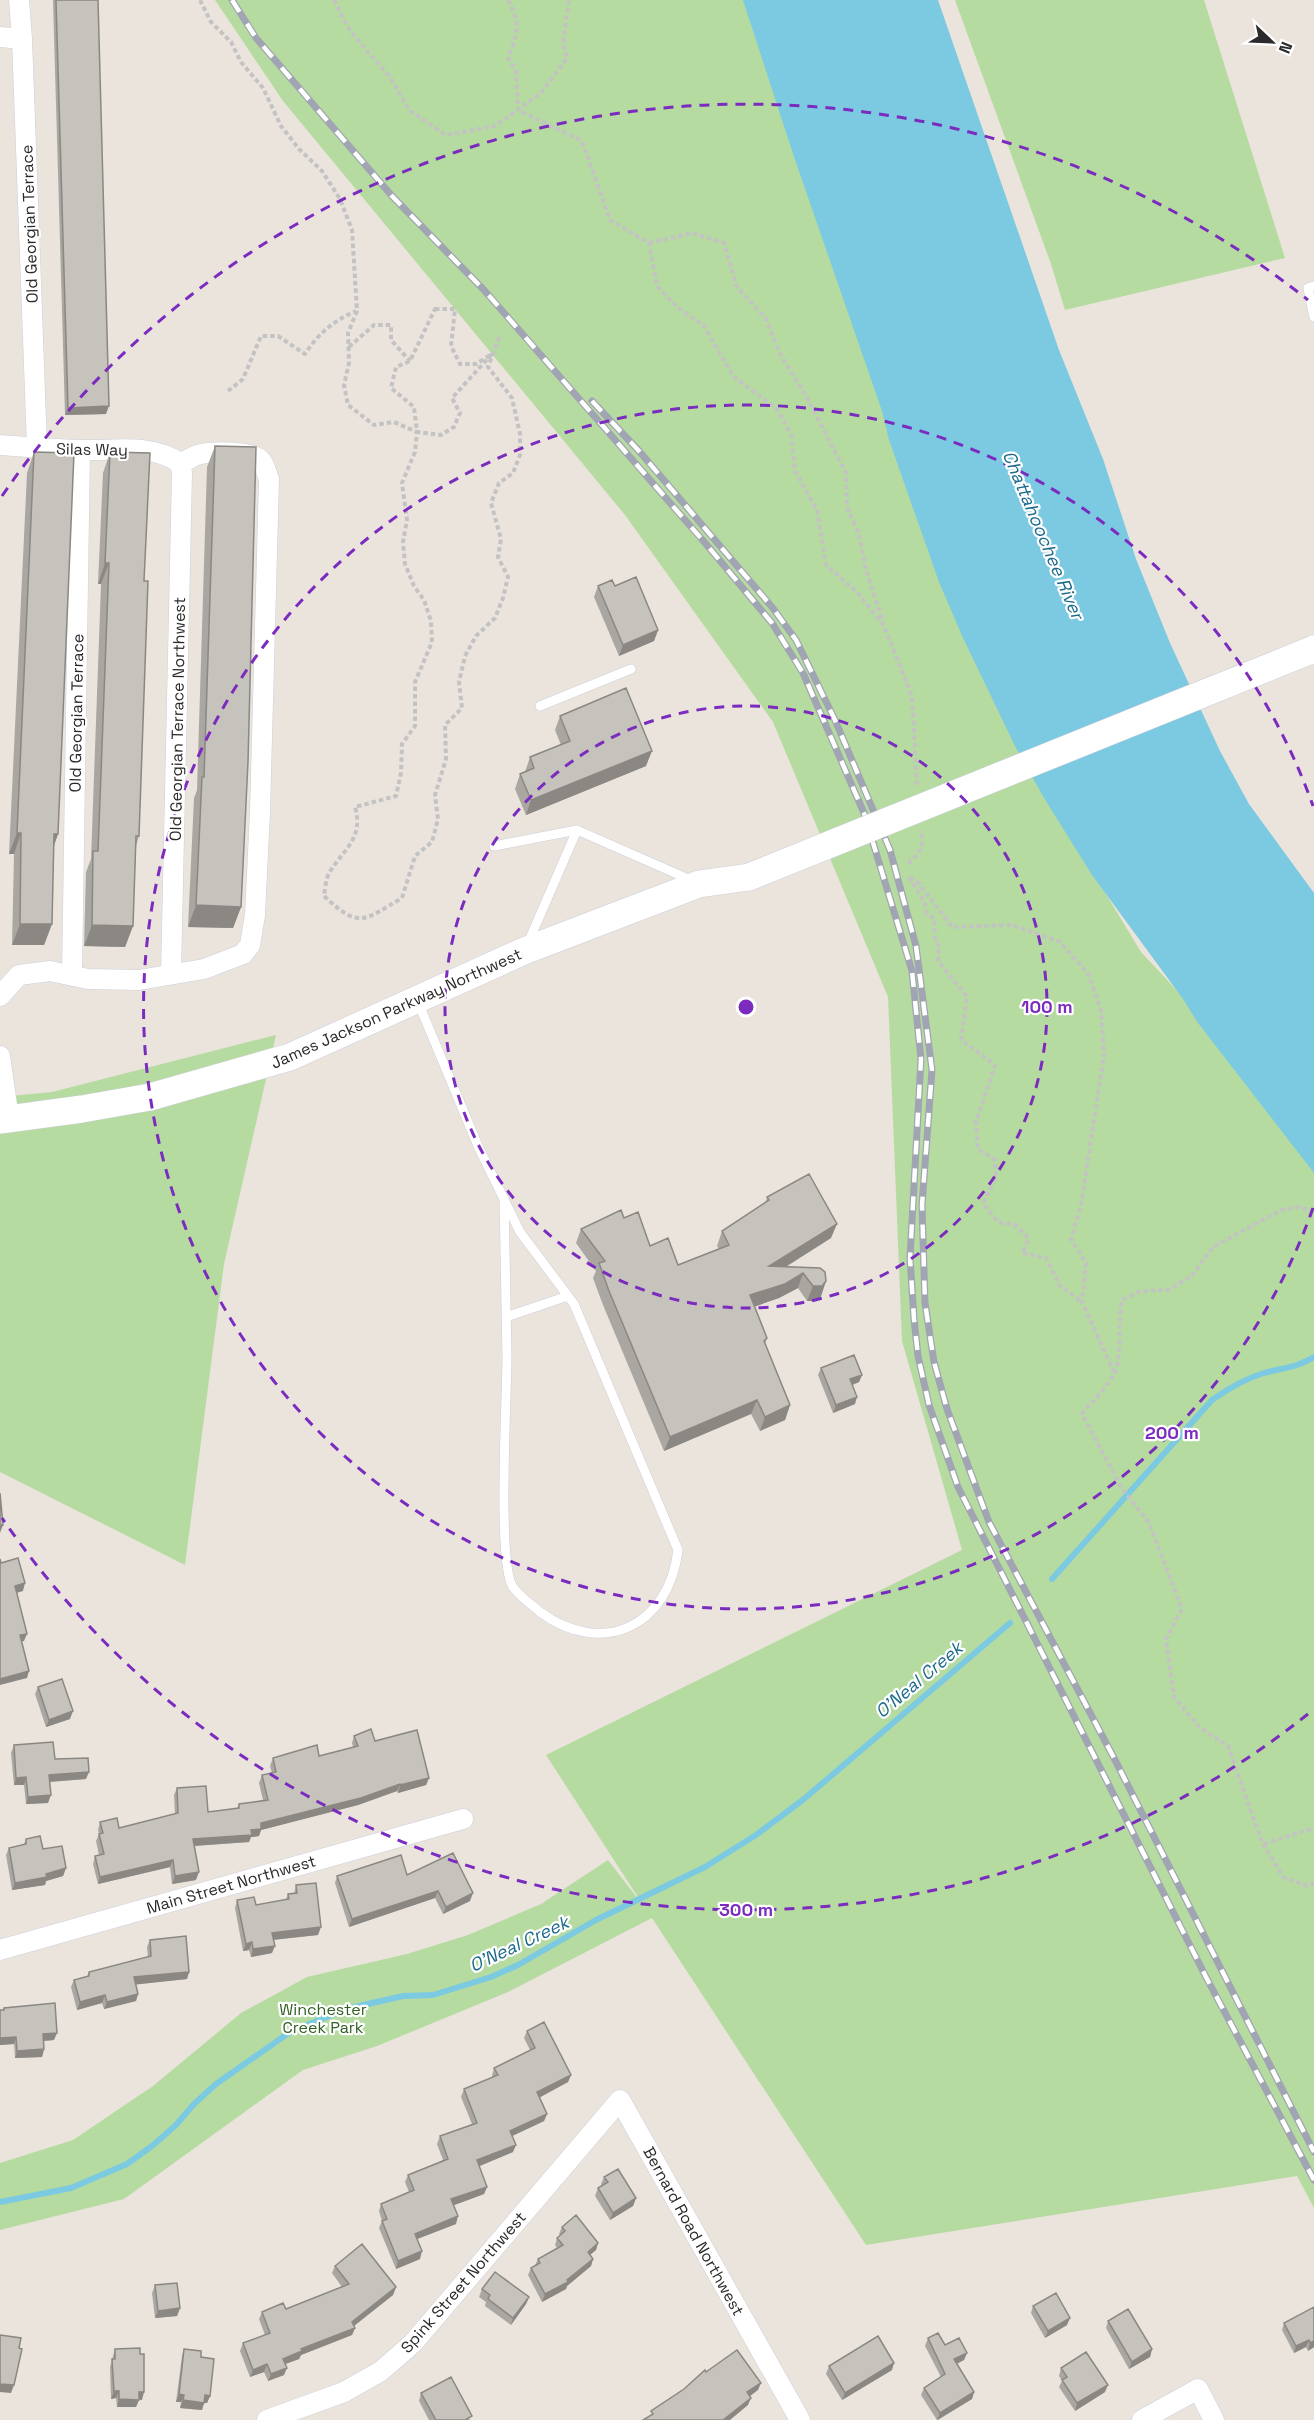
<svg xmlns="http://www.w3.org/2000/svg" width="1314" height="2420" viewBox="0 0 1314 2420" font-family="'Space Grotesk',sans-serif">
<rect width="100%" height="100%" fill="#eae4dd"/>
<path fill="#b6dba0" d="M215 0H758L1011 737 1141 952 1314 1137V2208L1297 2176 866 2245 652 1918 508 1992 377 2046 303 2070 124 2199 0 2230V2163L73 2140 153 2086 241 2013 307 1977 407 1954 468 1935 541 1904 608 1860 645 1908 546 1755 962 1550 902 1341 888 997 773 722 625 515 283 101Z
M955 0H1204L1285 258 1065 310 1051 264Z
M276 1035 224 1264 185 1565 0 1472V1097L52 1092Z"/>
<path fill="#7ccae1" d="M743 0H938L1059 350 1103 459 1136 559 1170 643 1220 751 1249 804 1314 893V1173L1198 1023 1183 999 1092 875 1044 798 1015 746 963 638 939 582 889 440 882 411 793 154Z"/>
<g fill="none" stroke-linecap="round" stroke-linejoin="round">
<path stroke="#7ccae1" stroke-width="6" d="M1052 1579 1212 1400C1229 1388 1244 1379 1264 1373 1285 1367 1293 1369 1314 1357
M0 2202 71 2188 127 2164 152 2146 175 2126 194 2104 216 2084 290 2032 346 2009 403 1996 433 1995 491 1977 518 1965 596 1920 705 1867 756 1835 804 1799 1010 1623"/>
<defs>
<path id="lane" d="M1314 286 1308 288 1314 317
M540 706 631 669
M494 846 577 830 693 881
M528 943 577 830
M418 1002 478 1146 520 1232 574 1304 678 1550C669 1626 603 1658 540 1612 531 1604 520 1597 513 1587 497 1565 507 1396 507 1357 506 1304 505 1251 504 1198
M506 1317 568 1296"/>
<path id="street" d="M19 0 22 39 37 447
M0 37 22 39
M0 445C27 447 53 449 80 450 114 451 151 443 180 463
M171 974 182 473 180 463
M72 976 80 450
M0 996 19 975 50 971 88 979 139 980 204 969 243 954 250 945 255 915 260 812 269 479C266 473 265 462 258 458 246 451 211 451 197 455 192 457 186 461 180 463
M0 1056 9 1119
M0 1950 463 1819
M267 2420 344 2392 381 2371 413 2343 620 2100 800 2420
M1142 2420 1198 2389 1214 2420"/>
<path id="secondary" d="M0 1120 82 1109 150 1097 290 1057 524 951 699 884 749 877"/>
</defs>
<use href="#lane" stroke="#cccfda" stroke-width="10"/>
<use href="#street" stroke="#cccfda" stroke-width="21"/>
<use href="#secondary" stroke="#cccfda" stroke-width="28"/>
<path stroke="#c3c3c3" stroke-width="4" stroke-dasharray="4.5 3" stroke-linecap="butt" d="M200 0 211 22 231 42 241 62 263 88 281 126 299 149 322 171 340 199 352 230 357 311 348 333 349 363 344 385 348 405 374 425 394 422 417 432 415 452 402 483 407 520 403 542 405 564 414 586 424 600 431 621 432 642 415 682V726L402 744 401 773 396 796 355 807C364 838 344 849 329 873 326 879 325 889 324 896 360 930 364 920 402 898L415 856 432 842 438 819 435 795 446 759 445 725 462 708 459 682 465 656 476 636 495 618 503 598 508 577 498 557 501 539 491 503 499 483 513 473 520 455V434L512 398 488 367 500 335
M334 0 350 31 390 77 410 111 446 135 495 126 541 93 567 58 563 43 569 0
M508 0C521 23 518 34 508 58L516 70 518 110 582 141 610 220 649 243 657 286 677 307 704 326 734 377 776 408 791 434 795 471 817 510 826 565 857 592 884 626 912 696 917 786
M649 243 692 233 724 243 737 287 766 319 780 354 805 394 846 473 847 507 859 534 866 570 883 622
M435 309H455L451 346 460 364H476L492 354 452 398 460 413 454 427 441 435 417 432 414 407 391 388 396 367 410 361Z
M349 347 374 325H391V340L410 361
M228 391 243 379 261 336H278L305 354C319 333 333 321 356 311
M910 864V861C923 852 923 844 921 830
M909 877 924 901 927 914 934 918 935 942 939 946 938 961 967 997 961 1040 995 1065 976 1122 978 1149 995 1160 996 1177 983 1203 998 1222 1015 1225 1029 1239 1022 1253 1046 1258 1060 1286 1082 1302
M910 878 917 881 952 927 1012 925 1060 942 1089 975 1101 1010 1104 1055 1081 1205 1071 1239 1086 1263 1082 1302 1114 1372
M1314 1211 1298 1207 1281 1210 1213 1247 1192 1276 1168 1290 1140 1291 1122 1300C1117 1322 1123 1352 1115 1372 1108 1387 1092 1401 1082 1414L1121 1487 1149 1523 1182 1609 1166 1639 1174 1697 1199 1727 1228 1746 1262 1842 1283 1877 1307 1886 1314 1883
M1264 1844 1314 1828"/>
<use href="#lane" stroke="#fff" stroke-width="9"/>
<use href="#street" stroke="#fff" stroke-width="20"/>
<use href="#secondary" stroke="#fff" stroke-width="27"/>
<defs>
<path id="rail" d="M232 0 256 38 392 196 484 290 706 544 772 623 803 673 864 813 912 971 921 1059 910 1258 914 1319 918 1356 929 1405 958 1487 1206 1977 1314 2180
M592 401 639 451 772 607 796 640 835 720 890 850 916 946 932 1070 922 1205 925 1303 934 1362 947 1409 989 1522 1114 1758 1314 2152"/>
</defs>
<use href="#rail" stroke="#a1a4b2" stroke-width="7"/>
<use href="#rail" stroke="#fff" stroke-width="4.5" stroke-dasharray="14" stroke-linecap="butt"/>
<defs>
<path id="secondary-bridge" d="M749 877 1314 649"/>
</defs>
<use href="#secondary-bridge" stroke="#cccfda" stroke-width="28" stroke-linecap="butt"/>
<use href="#secondary-bridge" stroke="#fff" stroke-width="27"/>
</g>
<path fill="#aaa7a2" d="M53 0H98L106 414 65 415Z
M215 446 241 907 233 928 188 927 194 798 197 790 207 467Z
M34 452 58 834 54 846 52 924 44 945H12L14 854H9L27 473Z
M110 452 144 581 139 836 136 846 133 926 125 947 84 946 86 872 91 859 101 584H98L103 473Z
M598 586H615L658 630 654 641 619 656 594 597Z
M560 716 646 766 526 815 515 789 520 774 525 772 530 757 561 745 555 730Z
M767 1197 831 1238 786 1267 826 1281 821 1296 817 1301H807L798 1288 779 1298 754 1307 767 1338 765 1344 790 1405 785 1420 760 1431 751 1414 664 1451 603 1305 593 1278 596 1271 576 1243 581 1229 624 1218 650 1246 678 1265 719 1249 717 1246 722 1231 766 1202Z
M821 1368 862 1375 859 1382 853 1385 855 1404 833 1413 818 1375Z
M38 1687 70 1719 46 1727 35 1694Z
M354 1736 375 1741 429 1778 426 1785 398 1793 397 1791 358 1805 261 1830 259 1836 251 1837 249 1842 195 1846 196 1880 172 1884 170 1867 98 1884 93 1864 95 1856 99 1855 96 1841 99 1834 98 1830 100 1822 119 1828 175 1814 174 1795 177 1788 208 1812 237 1808 239 1804 263 1800 259 1783 262 1775 272 1773 270 1766 273 1758 319 1756 353 1747 352 1743Z
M14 1745 55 1759 86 1779 50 1782 48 1803 26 1804 24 1785H14L11 1753Z
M26 1839 43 1849 66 1868 63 1876 46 1881 45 1885 12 1890 6 1855 9 1848 24 1844Z
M407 1875 470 1901 443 1914 435 1898 349 1927 335 1883 337 1876Z
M296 1885 318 1935 274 1940 272 1953 251 1957 249 1950 243 1951 235 1908 237 1900 256 1905 286 1899 288 1894H294Z
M150 1940 189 1972 187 1979 136 1984 138 1994 136 2001 104 2009 102 2003 77 2010 71 1987 74 1980 87 1976 89 1972 148 1957 147 1947Z
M4 2008 54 2040 44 2041V2049L42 2057 15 2058 14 2044 0 2045V2010H4Z
M527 2031 571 2075 568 2082 540 2097 547 2114 544 2121 512 2136 513 2152 479 2166 487 2187 484 2194 454 2205 456 2224 417 2239 420 2259 396 2269 379 2228 382 2221 379 2211 381 2204 409 2192 405 2182 408 2175 443 2160 437 2144 440 2136 472 2124 461 2097 464 2089 493 2078 492 2076 494 2068 530 2050 524 2038Z
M604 2177 636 2198 633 2206 610 2220 595 2196 598 2188 602 2186 601 2184Z
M562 2227 598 2243 596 2250 590 2255 593 2259 591 2266 567 2286 566 2289 542 2302 528 2275 531 2268 535 2265 538 2259 557 2248 555 2245 557 2238 560 2235 559 2234Z
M335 2266 396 2287 393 2295 354 2326 355 2328 352 2335 301 2355 299 2359 285 2364 284 2375 268 2381 264 2372 250 2377 240 2351 243 2343 265 2335 259 2319 262 2312 286 2309 342 2287 332 2273Z
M155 2285 180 2308 177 2316 155 2318 152 2293Z
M482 2289 529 2297 526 2304 511 2325 485 2306 486 2302 479 2297Z
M1033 2306 1067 2325 1045 2338 1031 2313Z
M1314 2307V2347L1308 2351 1306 2347 1294 2353 1282 2330 1284 2323Z
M1108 2321 1152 2349 1150 2357 1129 2369 1106 2328Z
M928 2338 967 2353 964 2360 957 2364 974 2392 972 2399 938 2420H937L921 2395 924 2388 941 2377 925 2346Z
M115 2349 142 2400 139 2399 136 2407H117L116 2398 111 2399 110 2367Z
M184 2349 201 2357 210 2396 207 2403H204L202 2410 180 2408 181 2402H176L182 2356Z
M829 2366 892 2370 842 2400 826 2374Z
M1061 2368 1105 2392 1075 2411 1059 2387 1062 2381 1059 2376Z
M421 2393 471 2420H429L419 2401Z"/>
<path fill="#8b8884" d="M109 406 106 414 65 415 68 408Z
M105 563H109L101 584H98Z
M658 630 654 641 619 656 623 645Z
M652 751 646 766 526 815 531 800Z
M17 833H21L14 854H9Z
M54 834H58L50 856Z
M196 905 241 907 233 928 188 927Z
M20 924H52L44 945H12Z
M92 925 133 926 125 947 84 946Z
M837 1224 831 1238 764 1280 769 1266Z
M803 1273 798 1288 779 1298 744 1310 750 1295Z
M826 1281 821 1296 817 1301H807L813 1286Z
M862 1375 859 1382 848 1386 850 1379Z
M857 1397 855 1404 833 1413 836 1405Z
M757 1400 751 1414 664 1451 670 1437Z
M790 1405 785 1420 760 1431 765 1417Z
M0 1525H3L0 1533Z
M25 1583 23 1591 13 1594 15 1586Z
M27 1634 24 1641 17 1643 20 1635Z
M29 1671 27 1678 0 1685V1679Z
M73 1711 70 1719 46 1727 49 1720Z
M89 1772 86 1779 46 1782 49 1775Z
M26 1777 24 1785H14L16 1778Z
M429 1778 426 1785 398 1793 400 1785Z
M400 1784 397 1791 358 1805 261 1830 259 1836 251 1837 249 1842 191 1846 193 1839 251 1830 261 1823Z
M51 1795 48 1803 26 1804 28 1797Z
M173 1860 170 1867 98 1884 100 1877Z
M66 1868 63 1876 46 1881 45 1885 12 1890 15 1883Z
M199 1872 196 1880 172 1884 175 1876Z
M438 1891 435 1898 349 1927 352 1919Z
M473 1893 470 1901 443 1914 446 1907Z
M321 1927 318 1935 270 1940 272 1933Z
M252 1942 249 1950 243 1951 246 1944Z
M275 1946 272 1953 251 1957 253 1949Z
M189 1972 187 1979 132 1985 134 1977Z
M138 1994 136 2001 104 2009 107 2002Z
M105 1995 102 2003 77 2010 80 2002Z
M57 2033 54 2040 41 2041 43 2034Z
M16 2037 14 2044 0 2045V2038Z
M44 2049 42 2057 15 2058 17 2051Z
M571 2075 568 2082 535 2100 537 2092Z
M547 2114 544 2121 508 2138 510 2131Z
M516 2145 513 2152 475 2168 477 2160Z
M487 2187 484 2194 449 2207 451 2199Z
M636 2198 633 2206 610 2220 613 2213Z
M458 2216 456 2224 412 2241 415 2234Z
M598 2243 596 2250 585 2259 588 2252Z
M422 2251 420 2259 396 2269 398 2261Z
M593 2259 591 2266 567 2286 566 2289 542 2302 545 2294 567 2280Z
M396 2287 393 2295 350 2329 352 2322Z
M529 2297 526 2304 511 2325 513 2318Z
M180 2308 177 2316 155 2318 158 2311Z
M1070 2318 1067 2325 1045 2338 1048 2331Z
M355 2328 352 2335 301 2355 299 2359 280 2366 283 2359 301 2349Z
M1309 2340 1306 2347 1294 2353 1296 2346Z
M1314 2341V2347L1308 2351 1310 2343Z
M1152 2349 1150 2357 1129 2369 1132 2362Z
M967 2353 964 2360 951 2366 954 2359Z
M894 2363 892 2370 842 2400 845 2393Z
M267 2364 264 2372 250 2377 253 2370Z
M287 2368 284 2375 268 2381 271 2374Z
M761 2383 758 2390 745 2400 747 2392Z
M0 2384 14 2385 11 2393 0 2392Z
M1108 2385 1105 2392 1075 2411 1077 2403Z
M114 2391H119L116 2398 111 2399Z
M139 2392H144L142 2400 136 2399Z
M974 2392 972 2399 937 2420 940 2413Z
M179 2394 184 2395 181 2402H176Z
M205 2395 210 2396 207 2403H204L202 2410 180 2408 183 2400Z
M751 2398 748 2405 730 2420H723Z
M119 2399 139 2400 136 2407H117Z"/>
<path fill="#c6c2bc" stroke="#8b8884" stroke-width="1.5" d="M56 0H98L109 406 68 408Z
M215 446 256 447 248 762 241 907 196 905 202 777H204Z
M34 452 74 453 58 834H54L52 924H20L21 833H17Z
M110 452 150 453 144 581H148L139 836H136L133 926 92 925 93 851H98L109 563H105Z
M636 577 658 630 623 645 598 586 612 580 615 586Z
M626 688 652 751 531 800 520 774 534 768 530 757 570 741 560 716Z
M809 1174 837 1224 769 1266 820 1268 825 1272 826 1281 822 1286H813L803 1273 785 1284 750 1295 767 1338 764 1341 790 1405 765 1417 757 1400 670 1437 609 1291 599 1263 605 1261 581 1229 621 1210 624 1218 638 1212 650 1246 668 1238 678 1265 729 1245 722 1231 769 1200 767 1197Z
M854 1355 862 1375 850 1379 857 1397 836 1405 821 1368Z
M0 1493 3 1525H0Z
M18 1558 25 1583 15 1586 27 1634 20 1635 29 1671 0 1679V1559L1 1563Z
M62 1679 73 1711 49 1720 38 1687Z
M371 1729 375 1741 417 1730 429 1778 400 1785V1784L361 1798 261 1823V1829L251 1830 252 1835 193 1839 199 1872 175 1876 173 1860 100 1877 95 1856 104 1854 99 1834 103 1833 100 1822 117 1818 119 1828 178 1813 177 1788 206 1786 208 1812 239 1808V1804L268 1800 262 1775 276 1772 273 1758 317 1745 319 1756 358 1746 354 1736Z
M53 1742 55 1759 88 1758 89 1772 49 1775 51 1795 28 1797 26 1777 16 1778 14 1745Z
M40 1836 43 1849 62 1846 66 1868 46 1874 47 1877 15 1883 9 1848 26 1844V1839Z
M453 1853 473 1893 446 1907 438 1891 352 1919 337 1876 401 1855 407 1875Z
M316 1883 321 1927 272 1933 275 1946 253 1949 252 1942 246 1944 237 1900 254 1897 256 1905 289 1899 288 1894 297 1893 296 1885Z
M186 1936 189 1972 134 1977 138 1994 107 2002 105 1995 80 2002 74 1980 89 1976V1972L151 1956 150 1940Z
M55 2003 57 2033 43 2034 44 2049 17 2051 16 2037 0 2038V2010H4V2008Z
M544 2022 571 2075 537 2092 547 2114 510 2131 516 2145 477 2160 487 2187 451 2199 458 2216 415 2234 422 2251 398 2261 382 2221 387 2219 381 2204 414 2190 408 2175 448 2159 440 2136 477 2123 464 2089 498 2075 494 2068 535 2048 527 2031Z
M618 2169 636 2198 613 2213 598 2188 608 2182 604 2177Z
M576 2215 598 2243 588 2252 593 2259 567 2280 568 2282 545 2294 531 2268 540 2263 538 2259 563 2245 557 2238 565 2231 562 2227Z
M362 2244 396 2287 352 2322 355 2328 301 2349 302 2351 283 2359 287 2368 271 2374 267 2364 253 2370 243 2343 270 2333 262 2312 283 2303 286 2309 349 2284 335 2266Z
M495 2272 529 2297 513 2318 488 2299 490 2295 482 2289Z
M177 2283 180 2308 158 2311 155 2285Z
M1056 2293 1070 2318 1048 2331 1033 2306Z
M1314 2307V2341L1310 2343 1309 2340 1296 2346 1284 2323Z
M1128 2309 1152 2349 1132 2362 1108 2321Z
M938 2333 945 2345 959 2338 967 2353 954 2359 974 2392 940 2413 924 2388 945 2374 928 2338Z
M0 2335 21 2338 19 2348 22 2349 14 2385 0 2384Z
M878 2336 894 2363 845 2393 829 2366Z
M140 2348V2354H144V2392H139V2400L119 2399V2391H114L112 2359H115V2349Z
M184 2349 201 2351V2357L214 2359 210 2396 205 2395 204 2403 183 2400 184 2395 179 2394Z
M737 2350 761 2383 747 2392 751 2398 723 2420H643L653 2414 651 2411 684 2389 705 2370 706 2372Z
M1086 2352 1108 2385 1077 2403 1062 2380 1067 2377 1061 2368Z
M451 2377 472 2416 465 2420H436L421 2393Z"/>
<g fill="none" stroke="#7b2cbf" stroke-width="3" stroke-dasharray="10 8">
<circle cx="746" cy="1007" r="301"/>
<path d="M1313 1208A602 602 0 1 1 1313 806"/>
<path d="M1308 1714A903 903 0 0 1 2 1518M2 496A903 903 0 0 1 1308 300"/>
</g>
<g text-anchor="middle" stroke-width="4.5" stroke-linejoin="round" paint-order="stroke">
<g font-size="16" fill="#2a2a2a" stroke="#fff">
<text transform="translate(29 224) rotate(-92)" y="6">Old Georgian Terrace</text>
<text transform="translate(92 449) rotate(1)" y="6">Silas Way</text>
<text transform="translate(76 713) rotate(-89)" y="6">Old Georgian Terrace</text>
<text transform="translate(177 719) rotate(-89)" y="6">Old Georgian Terrace Northwest</text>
<text transform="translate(396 1008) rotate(-24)" y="6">James Jackson Parkway Northwest</text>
<text transform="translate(231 1884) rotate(-16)" y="6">Main Street Northwest</text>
<text transform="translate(694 2231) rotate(61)" y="6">Bernard Road Northwest</text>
<text transform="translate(463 2282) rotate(-49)" y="6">Spink Street Northwest</text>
</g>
<g font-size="16" fill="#315f22" stroke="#fff">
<text x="323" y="2015">Winchester<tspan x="323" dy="18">Creek Park</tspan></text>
</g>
<g font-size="18" font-style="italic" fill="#1c6a8b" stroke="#fff">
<text transform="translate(1043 535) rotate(67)" y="6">Chattahoochee River</text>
<text transform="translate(919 1680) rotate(-40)" y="6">O'Neal Creek</text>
<text transform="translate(519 1944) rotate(-25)" y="6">O'Neal Creek</text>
</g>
</g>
<circle cx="746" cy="1007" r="9" fill="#7b2cbf" stroke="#fff" stroke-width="3"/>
<g font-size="18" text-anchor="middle" font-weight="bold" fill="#7b2cbf" stroke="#fff" stroke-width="4.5" stroke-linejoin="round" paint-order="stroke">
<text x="1047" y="1013">100 m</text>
<text x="1172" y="1439">200 m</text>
<text x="746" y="1916">300 m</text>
</g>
<g transform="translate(1272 42) rotate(113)" stroke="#ffffff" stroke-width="4.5" paint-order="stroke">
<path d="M0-4.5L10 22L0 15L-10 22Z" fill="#2a2a2a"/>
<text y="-9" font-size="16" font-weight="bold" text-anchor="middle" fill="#2a2a2a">N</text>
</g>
</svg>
